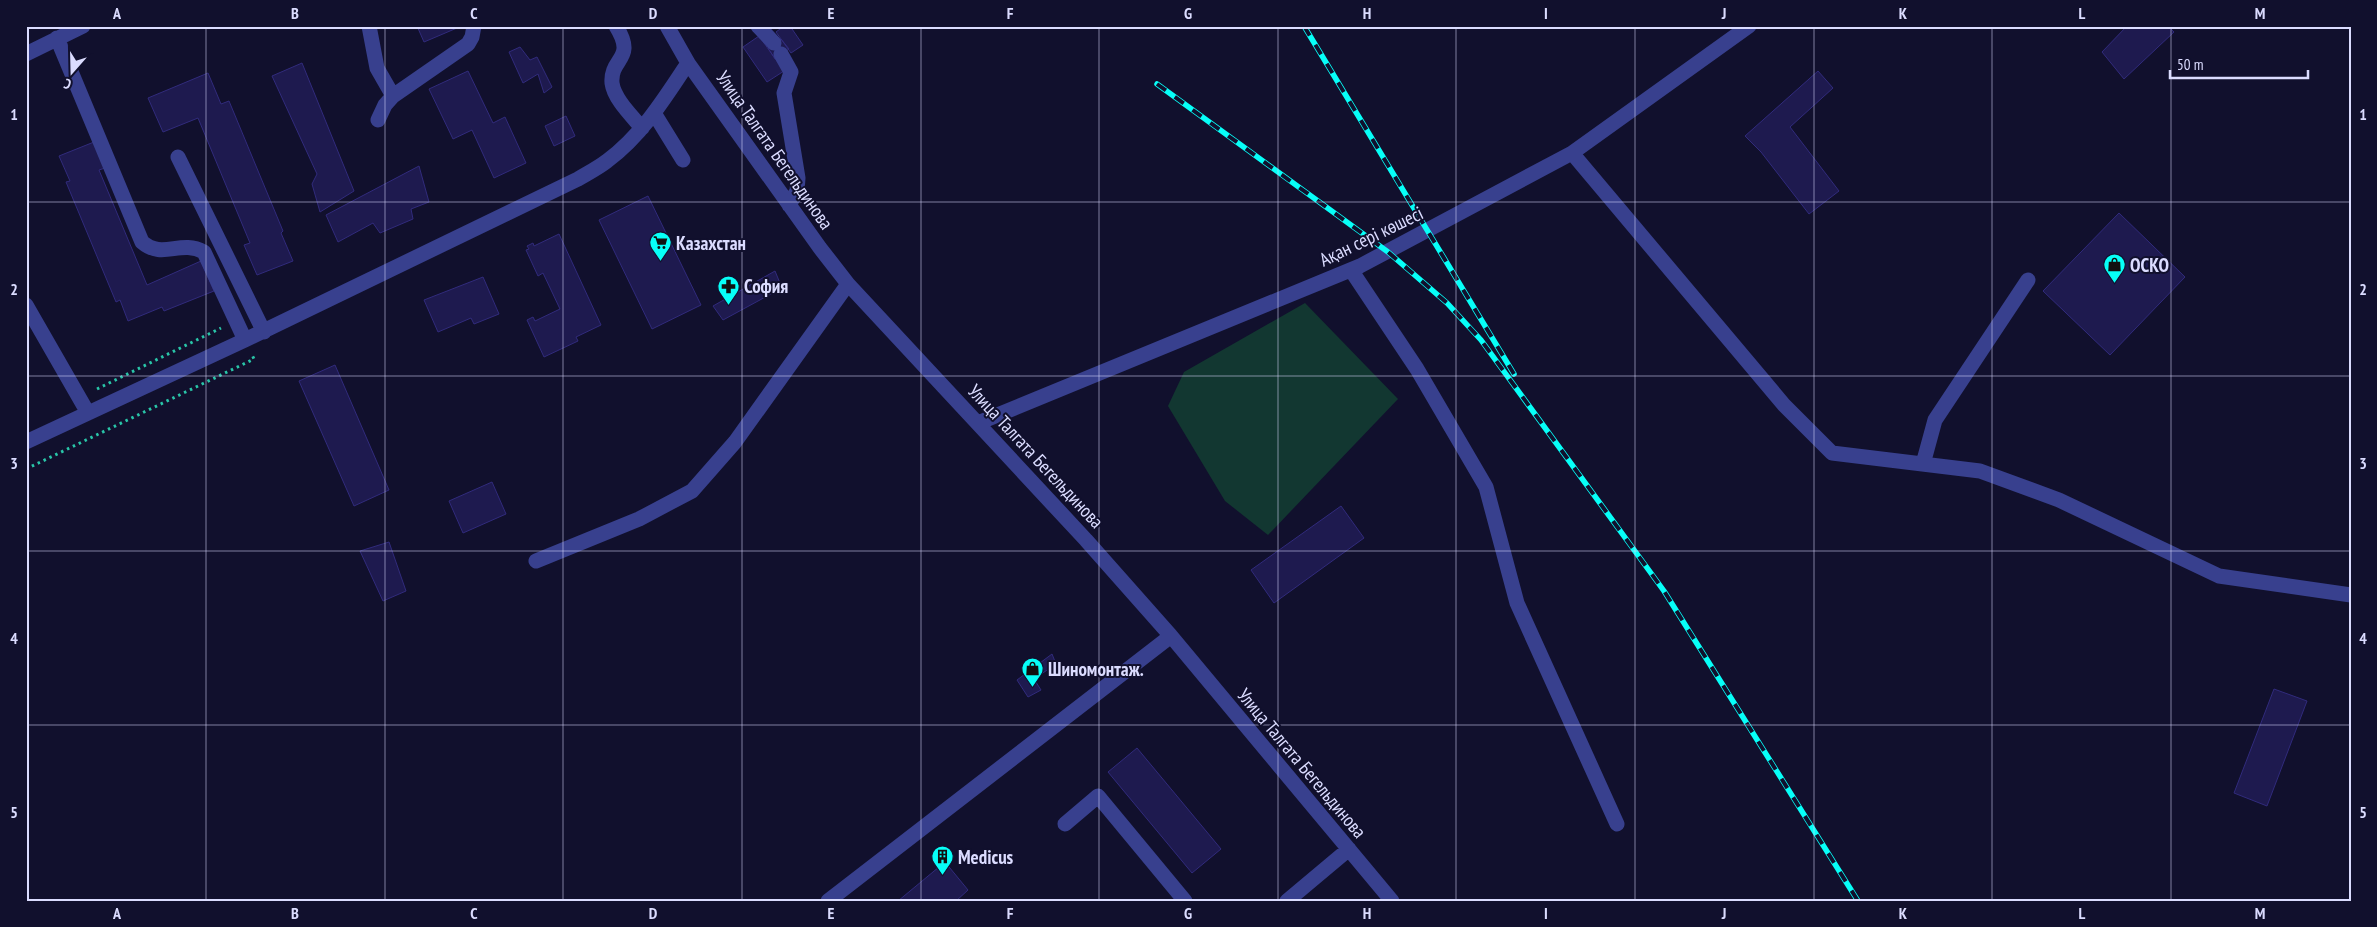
<svg xmlns="http://www.w3.org/2000/svg" width="2377" height="927" viewBox="0 0 2377 927" font-family="'PT Sans Narrow',sans-serif">
<rect width="100%" height="100%" fill="#11102d"/>
<path fill="#123731" d="M1305 303 1398 399 1268 535 1225 501 1168 406 1184 372Z"/>
<path fill="#1e1a4f" stroke="#312b7c" d="M417 26H456L457 28 424 42Z
M784 26H790L803 45 791 53 776 32Z
M2127 26H2168L2174 32 2124 79 2102 52Z
M759 36 784 71 767 82 743 47Z
M781 39 789 49 775 59 768 48Z
M520 47 530 60 537 57 552 87 544 93 538 74 523 83 509 52Z
M302 63 354 191 320 212 312 184 317 174 272 76Z
M468 71 493 123 505 117 526 163 494 178 472 130 453 139 429 89Z
M1818 71 1833 88 1790 127 1839 191 1809 214 1761 152 1745 136Z
M208 73 221 104 229 101 283 231 281 233 293 261 257 275 244 245 250 243 198 118 163 132 148 98Z
M566 116 575 136 554 146 545 126Z
M94 142 105 168 99 170 147 285 201 261 214 291 164 311 162 307 128 321 120 300 116 302 66 182 70 181 59 156Z
M419 166 429 202 411 209 413 219 380 233 373 223 338 242 326 215Z
M648 196 701 305 652 329 599 220Z
M2119 213 2185 277 2110 355 2043 291Z
M559 234 601 325 576 337 578 341 544 357 527 320 533 317 535 321 560 309 543 273 538 276 526 250 529 249 527 246 533 243 534 246Z
M775 271 782 288 723 320 713 306Z
M483 277 499 314 474 324 471 318 438 332 424 300Z
M335 365 389 490 354 506 299 381Z
M492 482 506 514 463 533 449 501Z
M1341 506 1364 538 1274 603 1251 570Z
M389 542 406 591 383 601 360 551Z
M1052 654 1056 664 1034 679 1041 690 1028 697 1017 680Z
M2274 689 2307 701 2267 806 2234 793Z
M1137 748 1221 849 1192 873 1108 772Z
M945 862 968 890 956 901H898Z"/>
<g fill="none" stroke-linecap="round" stroke-linejoin="round">
<path stroke="#29c5a8" stroke-width="3" stroke-dasharray="2.5 4" stroke-linecap="butt" d="M97 389 221 328
M26 469 254 359 252 355"/>
<path stroke="#38408e" stroke-width="15" d="M369 26 377 68 393 96
M616 26C637 60 610 57 612 83 614 99 632 116 642 128
M667 26 688 63 820 248 848 284 1086 540 1171 636 1392 901
M758 26 774 43
M57 38 142 242C163 260 180 239 204 252L245 340
M26 54 83 26
M781 54 791 72 784 93 798 178 797 191 789 205
M654 113 683 160
M378 120 385 105 393 96 468 44 472 37 474 26
M1572 153 1784 405 1832 453 1980 471 2059 500 2219 576 2351 595
M178 157 264 332
M1351 270 1417 369 1486 487 1517 603 1617 824
M26 305 88 413
M978 423 1360 266 1572 153 1749 26
M26 442 245 340 578 179C588 173 598 168 607 161 642 135 665 98 688 63
M1923 464 1935 420 2028 280
M536 561 639 519 692 491 735 442 848 284
M1065 824 1098 796 1185 901
M828 901 1171 636
M1287 901 1349 849"/>
<defs>
<path id="rail" d="M1304 26 1514 374
M1157 84 1388 252 1447 303 1481 340 1664 591 1858 901"/>
</defs>
<use href="#rail" stroke="#07fff8" stroke-width="5.5"/>
<use href="#rail" stroke="#11102d" stroke-width="4" stroke-dasharray="11" stroke-linecap="butt"/>
</g>
<path fill="none" stroke="#dbdcff" stroke-width="1" stroke-opacity="0.55" d="M206 26V901M385 26V901M563 26V901M742 26V901M921 26V901M1099 26V901M1278 26V901M1456 26V901M1635 26V901M1814 26V901M1992 26V901M2171 26V901M26 202H2351M26 376H2351M26 551H2351M26 725H2351"/>
<defs>
<symbol id="supermarket-pin" viewBox="-11 -11 22 30"><path d="M0 17L-7.5 6A9.5 9.5 0 1 1 7.5 6Z" fill="#07fff8" stroke="#11102d"/><path d="M-6-5.5h2.5l.6 2H6L4.5 2H-2.5L-4.4-4H-6ZM-1.5 3.2a1.3 1.3 0 1 0 .1 0ZM3 3.2a1.3 1.3 0 1 0 .1 0Z" fill="#111"/></symbol>
<symbol id="shop-pin" viewBox="-11 -11 22 30"><path d="M0 17L-7.5 6A9.5 9.5 0 1 1 7.5 6Z" fill="#07fff8" stroke="#11102d"/><path d="M-5-2.5h2.3a2.7 3.5 0 0 1 5.4 0H5L5.5 6h-11ZM-1.5-2.5h3a1.5 2.3 0 0 0-3 0Z" fill="#111"/></symbol>
<symbol id="pharmacy-pin" viewBox="-11 -11 22 30"><path d="M0 17L-7.5 6A9.5 9.5 0 1 1 7.5 6Z" fill="#07fff8" stroke="#11102d"/><path d="M-2-6h4v4h4v4h-4v4h-4v-4h-4v-4h4Z" fill="#111"/></symbol>
<symbol id="building-pin" viewBox="-11 -11 22 30"><path d="M0 17L-7.5 6A9.5 9.5 0 1 1 7.5 6Z" fill="#07fff8" stroke="#11102d"/><path d="M-4-6H4V6H1V3H-1V6H-4ZM-2.5-4.3h1.7v1.8h-1.7ZM.8-4.3h1.7v1.8H.8ZM-2.5-1h1.7V.8h-1.7ZM.8-1h1.7V.8H.8Z" fill="#111"/></symbol>
</defs>
<g fill-rule="evenodd">
<use href="#supermarket-pin" x="648" y="230" width="25" height="34"/>
<use href="#shop-pin" x="2102" y="252" width="25" height="34"/>
<use href="#pharmacy-pin" x="716" y="274" width="25" height="34"/>
<use href="#shop-pin" x="1020" y="656" width="25" height="34"/>
<use href="#building-pin" x="930" y="844" width="25" height="34"/>
</g>
<g text-anchor="middle" stroke-width="4" stroke-linejoin="round" paint-order="stroke">
<g font-size="19" fill="#dbdcff" stroke="#11102d">
<text transform="translate(775 150) rotate(55)" y="7">Улица Талгата Бегельдинова</text>
<text transform="translate(1371 236) rotate(-26)" y="7">Ақан сері көшесі</text>
<text transform="translate(1036 456) rotate(47)" y="7">Улица Талгата Бегельдинова</text>
<text transform="translate(1302 763) rotate(50)" y="7">Улица Талгата Бегельдинова</text>
</g>
<g font-size="19" font-weight="bold" fill="#dbdcff" stroke="#11102d" text-anchor="start">
<text x="676" y="250">Казахстан</text>
<text x="2130" y="272">ОСКО</text>
<text x="744" y="293">София</text>
<text x="1048" y="676">Шиномонтаж.</text>
<text x="958" y="864">Medicus</text>
</g>
</g>
<rect width="2377" height="927" fill="none" stroke="#11102d" stroke-width="55"/>
<g transform="translate(72 72) rotate(200)" stroke="#11102d" stroke-width="4" paint-order="stroke">
<path d="M0-4L9 19L0 12L-9 19Z" fill="#dbdcff"/>
<text y="-8" font-size="14" font-weight="bold" text-anchor="middle" fill="#dbdcff">С</text>
</g>
<path d="M2170 70v8h138v-8" fill="none" stroke="#dbdcff" stroke-width="2.5"/>
<text x="2177" y="70" font-size="15" fill="#dbdcff" stroke="#11102d" stroke-width="4" paint-order="stroke">50 m</text>
<rect x="28" y="28" width="2322" height="872" fill="none" stroke="#dbdcff" stroke-width="2"/>
<g font-size="16" text-anchor="middle" font-weight="bold" fill="#dbdcff">
<text x="117" y="19">A</text>
<text x="295" y="19">B</text>
<text x="474" y="19">C</text>
<text x="653" y="19">D</text>
<text x="831" y="19">E</text>
<text x="1010" y="19">F</text>
<text x="1188" y="19">G</text>
<text x="1367" y="19">H</text>
<text x="1546" y="19">I</text>
<text x="1724" y="19">J</text>
<text x="1903" y="19">K</text>
<text x="2082" y="19">L</text>
<text x="2260" y="19">M</text>
<text x="14" y="120">1</text>
<text x="2363" y="120">1</text>
<text x="14" y="295">2</text>
<text x="2363" y="295">2</text>
<text x="14" y="469">3</text>
<text x="2363" y="469">3</text>
<text x="14" y="644">4</text>
<text x="2363" y="644">4</text>
<text x="14" y="818">5</text>
<text x="2363" y="818">5</text>
<text x="117" y="919">A</text>
<text x="295" y="919">B</text>
<text x="474" y="919">C</text>
<text x="653" y="919">D</text>
<text x="831" y="919">E</text>
<text x="1010" y="919">F</text>
<text x="1188" y="919">G</text>
<text x="1367" y="919">H</text>
<text x="1546" y="919">I</text>
<text x="1724" y="919">J</text>
<text x="1903" y="919">K</text>
<text x="2082" y="919">L</text>
<text x="2260" y="919">M</text>
</g>
</svg>
